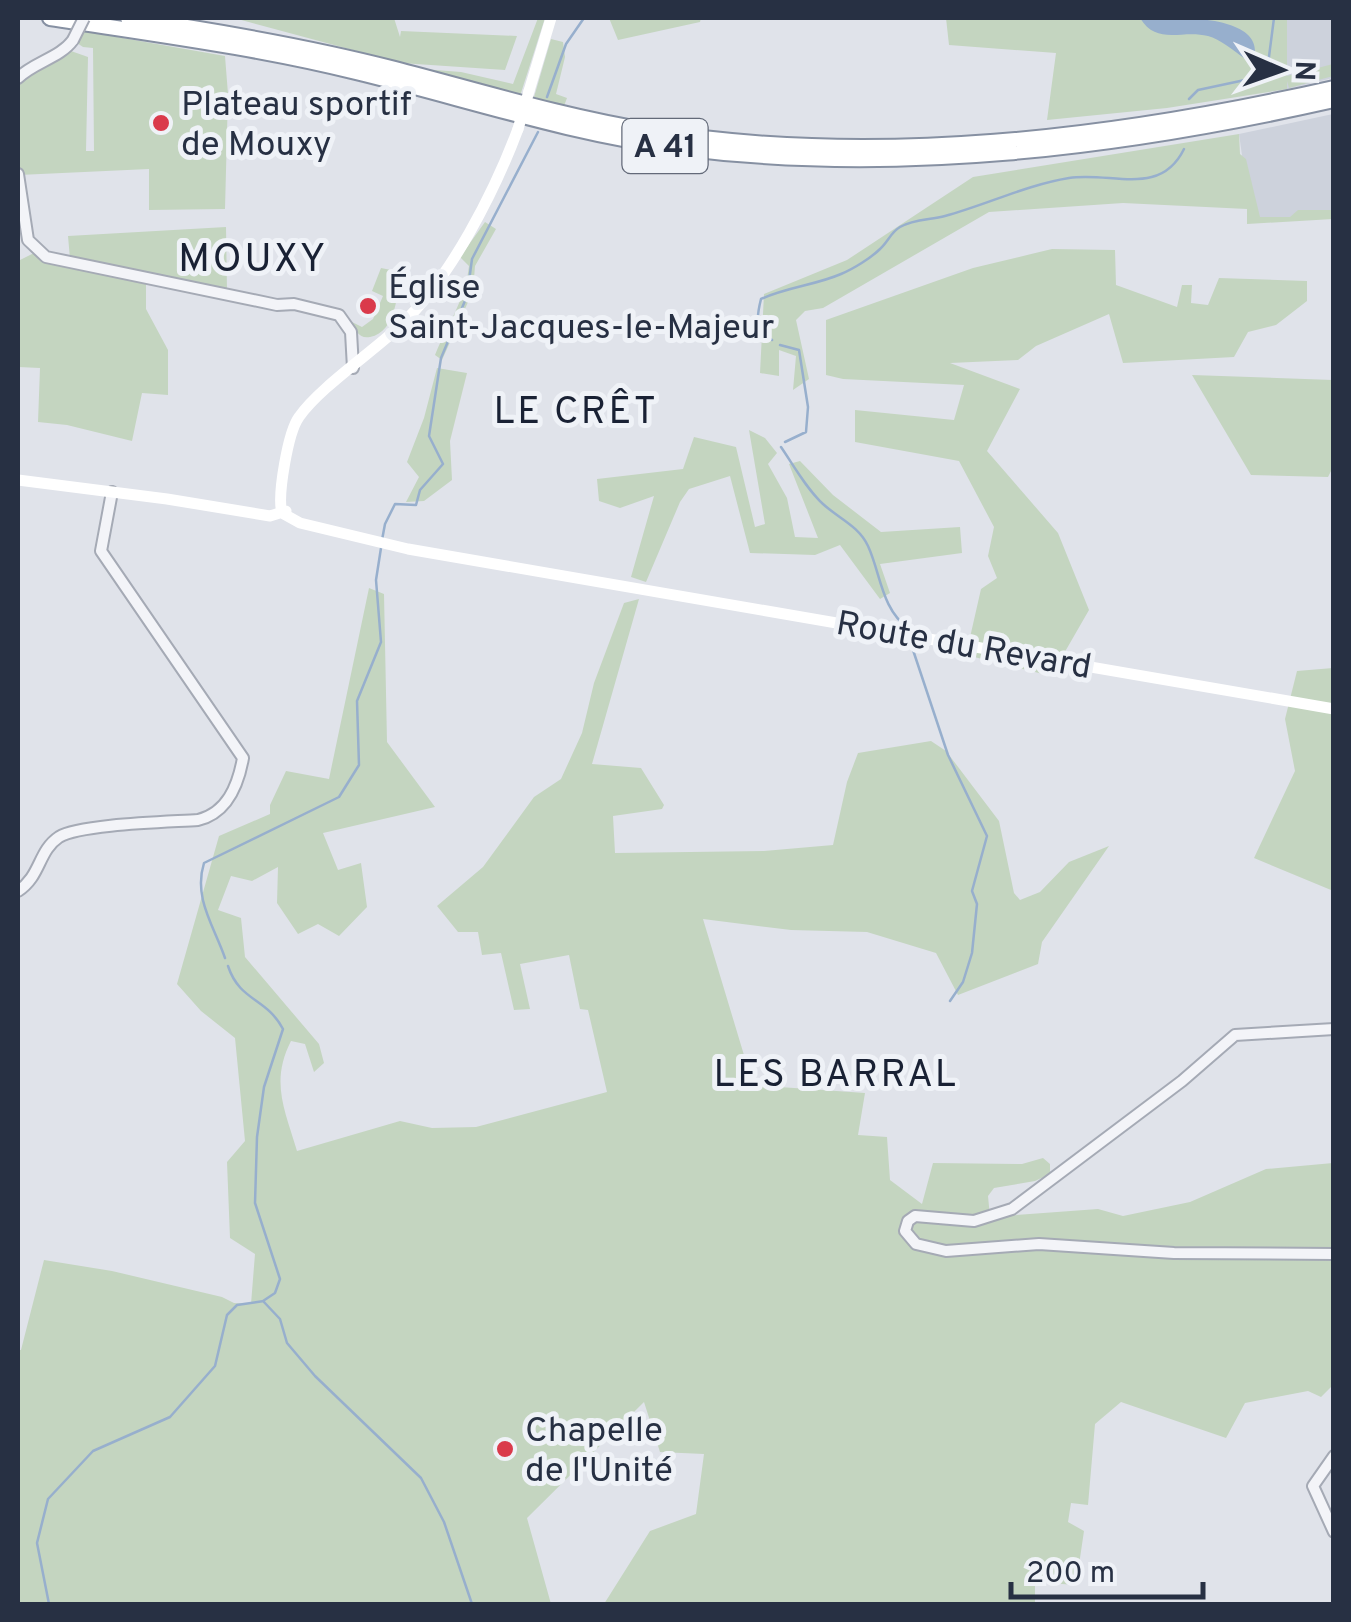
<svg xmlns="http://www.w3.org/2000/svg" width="1351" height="1622" viewBox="0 0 1351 1622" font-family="Overpass,sans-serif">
<rect width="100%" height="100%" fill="#e0e3ea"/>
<path fill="#cdd2dc" d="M1287 18H1333V78L1287 89Z
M1333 114V217L1251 219 1239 134Z"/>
<path fill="#c4d5c0" d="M234 18H394L400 37 401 31 517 36 505 70 401 63Z
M538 18H545L520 96 423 69 461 72 513 84Z
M609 18H701L700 22 618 40Z
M946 18H1287V76L1333 64V76L1289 88 1287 81V89L1167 108 1047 120 1056 53 949 45Z
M83 31 225 56 228 94 225 209 149 210V169L19 175V80L29 69 71 51 88 57 86 151H94L93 48 83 47 77 43Z
M551 39 563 42 565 57 556 94 567 98 564 106 534 97Z
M1239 134 1240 154 1246 159 1260 217H1290L1298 210H1333V219L1247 224V209L1123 203 989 212 823 308 805 311 796 320 809 379 793 390 796 356 779 350V376L760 373 764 294 847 260 973 177Z
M485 222 496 229 475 266 473 291 442 360 435 355C447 325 465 301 469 266L460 257Z
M226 227 227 291 146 283V309L168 350V395L142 393 132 441 67 425 38 422 40 368 18 367V261L34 253 70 259 68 236Z
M1052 249 1115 250 1116 285 1177 307 1182 285H1192L1191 303 1208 305 1219 278 1307 281V301L1276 325 1248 332 1234 357 1123 363 1109 314 1036 346 1018 360 950 363 1020 389 987 451 1058 533 1089 610 1051 676 966 655 981 589 997 578 988 556 994 527 959 461 855 442V410L954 420 964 385 843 379 826 375V320L973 268Z
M381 268 401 272C397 292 397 332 370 337 359 339 356 331 352 322L362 327 373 319 383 296 372 291Z
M437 368 467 373 450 441 452 480 424 501 406 502 419 477 407 462 424 418Z
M1192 375 1333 380V467L1328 477 1251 475Z
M749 430 765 438 777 453 768 464 787 498 795 537 818 538 789 464 800 461 833 495 881 532 960 527 962 553 880 564 890 593 880 599 840 545 815 555 750 553 730 476 689 489 680 502 646 582 631 577 654 496 620 508 599 501 597 479 683 469 694 437 736 447 755 527 765 524Z
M369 588 384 594 387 742 435 807 323 833 338 870 361 863 367 907 339 936 318 924 298 934 277 903 278 867 252 881 231 876 218 910 241 918 245 957 319 1044 324 1063 314 1072 305 1044 291 1041C270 1082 285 1110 297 1151L400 1121 432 1128 476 1127 607 1092 588 1010 580 1009 569 955 520 964 530 1009 514 1010 501 953 482 955 478 932H458L437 906 483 867 534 797 561 779 582 733 594 683 624 603 639 599 592 764 641 768 664 805 662 809 613 816 615 853 764 851 833 845 847 782 858 753 931 741 946 751 999 821 1014 893 1020 900 1040 892 1069 862 1109 846 1042 942 1038 964 958 995 936 953 867 932 791 930 703 919 753 1085 865 1093 858 1135 887 1137 890 1180 922 1204 933 1163 1022 1164 1043 1158 1050 1164V1174L1035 1181 994 1188 988 1196 990 1217 1098 1209 1123 1216 1190 1202 1266 1169 1333 1163V1385L1321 1397 1308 1391 1245 1403 1226 1438 1121 1402 1095 1424 1088 1505 1071 1503 1068 1522 1084 1531 1076 1585 1035 1582V1604H604L650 1531 696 1514 704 1454 660 1452 644 1402 527 1518 551 1604H18V1350H21L44 1260 112 1271 222 1297 234 1303 251 1304 255 1254 230 1238 227 1162 245 1141 235 1038 201 1011 177 984 219 836 270 814V805L286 771 329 779Z
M1333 668V890H1331L1254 858 1295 771 1285 719 1297 671Z"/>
<path fill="#97afcd" d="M1140 18C1168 17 1257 13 1255 52L1244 58C1234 51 1220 39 1208 36 1182 29 1157 46 1140 18Z"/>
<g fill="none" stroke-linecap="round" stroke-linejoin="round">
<path stroke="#97afcd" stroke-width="2.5" d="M547 97 566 44 584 18
M1189 99 1198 90 1259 77 1267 72 1274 18
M772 340C755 327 756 319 761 299 787 287 816 285 841 274 853 269 871 258 880 249 888 242 891 232 900 227 914 219 930 220 945 216 986 205 1026 185 1069 178 1111 171 1160 198 1184 149
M780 345 799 350 808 407 806 432 785 442
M781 447C794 466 806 488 823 504 838 518 859 526 868 546 881 574 881 609 909 629
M382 540 385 524 395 504 416 505 420 490 443 464 429 436 441 358 467 296 472 259 538 132
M910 641 948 755 987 836 972 891 977 904 972 953 963 982 950 1001
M225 958C214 926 193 898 204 863L339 797 359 765 357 701 381 642 376 580 381 548
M228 966C240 1002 266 997 283 1029L264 1087 257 1137 255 1203 280 1279 275 1293 263 1301 280 1319 287 1343 315 1376 421 1478 444 1522 472 1604
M49 1604 37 1543 48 1499 93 1451 170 1417 215 1366 227 1315 237 1305 264 1301"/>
<defs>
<path id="tertiary" d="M18 78C34 62 60 58 73 40
M18 174 28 240 46 257 277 305 294 304 339 315 351 332 353 368
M18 891C41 876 38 851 59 837 80 824 169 822 198 820 227 813 238 786 243 758L101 551 112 492
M1334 1029 1235 1035 1182 1081 1012 1209 974 1221 915 1216 908 1221 905 1231 916 1244 946 1251 1039 1244 1174 1253 1334 1254
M1334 1456 1313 1486 1334 1532"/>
<path id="motorway" d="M50 18C152 34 255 47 356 72 464 98 569 134 680 148 897 176 1121 148 1334 100
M128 18C217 31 306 46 395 69 480 91 564 117 651 131 877 167 1113 138 1334 88"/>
</defs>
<use href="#tertiary" stroke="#a5aab5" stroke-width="14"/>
<use href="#motorway" stroke="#8690a2" stroke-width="18"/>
<use href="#tertiary" stroke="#f3f4f8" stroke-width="10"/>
<path stroke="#fff" stroke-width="11" d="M529 91 551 18
M18 480 167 499 270 516 286 511
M282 513 300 523 408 549 1334 709
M282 513C277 496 288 432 299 417 319 388 374 351 401 325 451 277 494 193 518 129"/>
<use href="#motorway" stroke="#fff" stroke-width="14"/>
<defs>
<path id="tertiary-bridge" d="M73 40 84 18"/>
</defs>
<use href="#tertiary-bridge" stroke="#a5aab5" stroke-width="14" stroke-linecap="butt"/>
<use href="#tertiary-bridge" stroke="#f3f4f8" stroke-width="10"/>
<path stroke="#fff" stroke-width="11" d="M518 129 529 91"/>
</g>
<g fill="#da3a4b" stroke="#eff2f7" stroke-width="4">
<circle cx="161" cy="123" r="10"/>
<circle cx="368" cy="306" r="10"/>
<circle cx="505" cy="1449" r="10"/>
</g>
<g text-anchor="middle" stroke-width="10" stroke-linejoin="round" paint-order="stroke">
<rect fill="#eff2f7" stroke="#636a79" stroke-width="2.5" x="622.5" y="119" width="85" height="54" rx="8"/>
<g font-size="32" font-weight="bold" fill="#273043">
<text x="665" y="157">A 41</text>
</g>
<g font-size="35" fill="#273043" stroke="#eff2f7" text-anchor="start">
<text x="181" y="115">Plateau sportif<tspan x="181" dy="40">de Mouxy</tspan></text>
<text x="388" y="298">Église<tspan x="388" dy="40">Saint-Jacques-le-Majeur</tspan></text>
<text x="525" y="1441">Chapelle<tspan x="525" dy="40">de l'Unité</tspan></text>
</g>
<g font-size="35" fill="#273043" stroke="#eff2f7">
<text transform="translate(964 644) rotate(10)" y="12">Route du Revard</text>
</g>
<g font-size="38" letter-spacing="2.5" fill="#192134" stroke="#eff2f7">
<text x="576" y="423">LE CRÊT</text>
<text x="836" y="1086">LES BARRAL</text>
</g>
<g font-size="40" letter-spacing="2.5" fill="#192134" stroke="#eff2f7">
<text x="253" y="271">MOUXY</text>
</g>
</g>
<rect width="1351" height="1622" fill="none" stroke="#273043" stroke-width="40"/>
<g transform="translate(1281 70) rotate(92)" stroke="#eff2f7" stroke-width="8" paint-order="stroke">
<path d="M0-8L18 38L0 25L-18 38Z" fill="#273043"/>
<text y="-15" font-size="28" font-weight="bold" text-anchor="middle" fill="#273043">N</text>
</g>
<path d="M1011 1582v15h192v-15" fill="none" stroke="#273043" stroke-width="5"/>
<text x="1026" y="1582" font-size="30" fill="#273043" stroke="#eff2f7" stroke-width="8" paint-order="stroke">200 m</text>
</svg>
